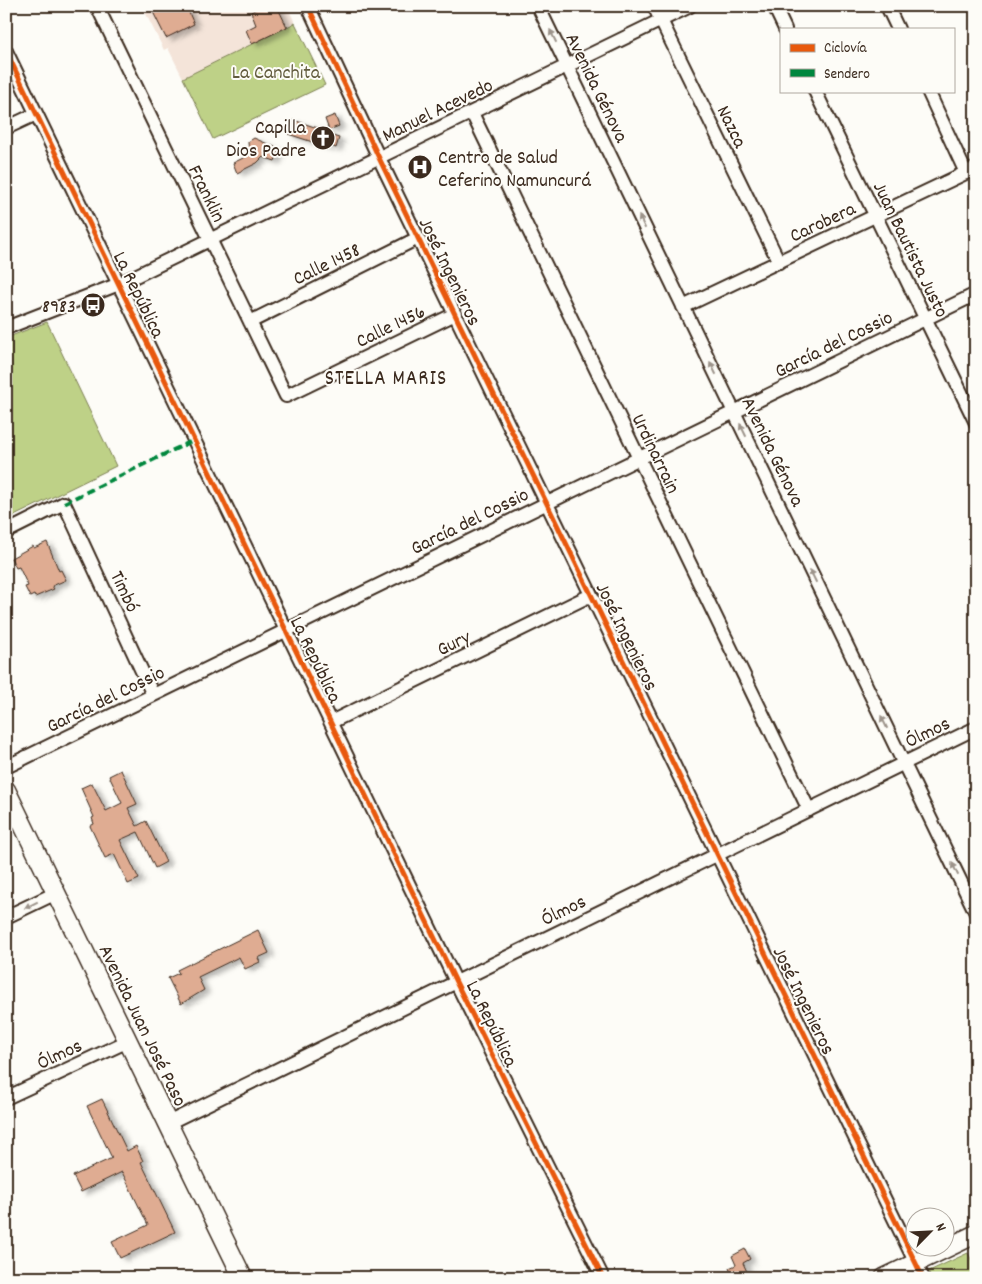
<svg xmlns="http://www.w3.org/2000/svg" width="982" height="1284" viewBox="0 0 982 1284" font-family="Dekko,sans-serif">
<defs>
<filter id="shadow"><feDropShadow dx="5.5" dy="3" stdDeviation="2.5" flood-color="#0004"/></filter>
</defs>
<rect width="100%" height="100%" fill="#fdfcf7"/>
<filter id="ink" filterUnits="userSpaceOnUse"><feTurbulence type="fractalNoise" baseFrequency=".02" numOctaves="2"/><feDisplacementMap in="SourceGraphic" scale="10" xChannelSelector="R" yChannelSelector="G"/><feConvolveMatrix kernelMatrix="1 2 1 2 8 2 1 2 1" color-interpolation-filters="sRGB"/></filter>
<g filter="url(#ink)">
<path fill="#f4e4d9" d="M142 6H287L295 23 183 78 168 48 164 50Z"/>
<path fill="#bed187" stroke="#7c7e52" d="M295 23 325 85 213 139 183 78Z
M47 322 116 466 6 520V338Z
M968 1253 976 1269V1278H930L927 1272Z"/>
<path fill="#dfac92" stroke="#3b2a1e" filter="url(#shadow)" d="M150 6H186L194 24 166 38Z
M255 6H277L287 27 252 44 246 30 256 25 251 12 256 9Z
M335 115 339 126 329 130 325 119Z
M293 120 327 131 323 133 339 138 336 148 329 145 328 147 288 134Z
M254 138 279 149 275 161 263 157 257 163 237 173 233 163 249 155 248 142Z
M47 542 59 571 61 570 66 580 52 586 54 589 35 597 34 595 30 597 25 587 28 586 19 567 16 568 11 558 33 546 34 548Z
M121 770 137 804 128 808 137 826 146 821 166 862 155 868 138 832 120 840 139 879 128 884 114 854 105 858 90 826 94 824 92 818 94 817 81 788 92 783 106 811 122 803 109 776Z
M258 930 269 953 258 958 260 962 245 969 239 957 198 977 204 990 181 1004 168 978 179 973 177 970Z
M102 1099 127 1151 136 1146 143 1161 141 1162 175 1232 120 1258 112 1242 148 1225 122 1172 81 1192 73 1176 112 1158 87 1106Z
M745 1249 750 1259 743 1263 748 1274 739 1278H733L729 1268 736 1265 732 1256Z"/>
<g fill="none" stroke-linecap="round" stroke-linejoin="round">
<defs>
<path id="street" d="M97 6 286 396 455 314
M308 6 379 158 923 1278
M538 6 976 913
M654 6 779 262
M774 6 785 29
M887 6 898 29
M6 51 456 982 603 1278
M815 91 976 423
M928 91 966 173
M472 113 809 810
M6 128 36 114
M683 307 976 168
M250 322 418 238
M6 328 119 284 690 6
M6 532 64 503 153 695
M331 722 591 595
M6 767 976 294
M6 917 56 893
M6 1098 128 1041
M168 1123 976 728"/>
<path id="secondary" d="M6 790 243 1278
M884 1278 976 1234"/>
</defs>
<use href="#street" stroke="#3b2a1e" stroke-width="16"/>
<use href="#secondary" stroke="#3b2a1e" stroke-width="21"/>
<use href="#street" stroke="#fdfcf7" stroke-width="12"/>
<use href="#secondary" stroke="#fdfcf7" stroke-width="18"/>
<path stroke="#00873e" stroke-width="4" stroke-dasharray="8 4" stroke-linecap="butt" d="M64 503 194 440"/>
<defs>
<path id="cycleway" d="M308 6 379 158 923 1278
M6 51 456 982 603 1278"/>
</defs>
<use href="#cycleway" stroke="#fdfcf7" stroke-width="8"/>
<use href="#cycleway" stroke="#e8590c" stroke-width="5"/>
</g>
<defs><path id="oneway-solid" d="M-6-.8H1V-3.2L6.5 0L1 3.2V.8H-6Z" transform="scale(1.25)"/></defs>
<g fill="#9c938a">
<use href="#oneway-solid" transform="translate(553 36) rotate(-116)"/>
<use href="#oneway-solid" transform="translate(642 222) rotate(-116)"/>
<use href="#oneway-solid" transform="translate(713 368) rotate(-116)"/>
<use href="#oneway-solid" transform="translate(743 430) rotate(-116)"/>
<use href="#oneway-solid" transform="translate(813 576) rotate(-116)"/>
<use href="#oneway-solid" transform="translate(884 722) rotate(-116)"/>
<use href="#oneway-solid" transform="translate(955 869) rotate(-116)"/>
<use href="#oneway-solid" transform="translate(31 905) rotate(154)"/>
</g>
</g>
<defs>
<symbol id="church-disc" viewBox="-11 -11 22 22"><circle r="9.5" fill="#3b2a1e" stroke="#fdfcf7"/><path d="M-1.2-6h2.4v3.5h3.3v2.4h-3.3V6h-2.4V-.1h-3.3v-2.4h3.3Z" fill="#fff"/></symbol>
<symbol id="hospital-disc" viewBox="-11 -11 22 22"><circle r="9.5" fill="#3b2a1e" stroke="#fdfcf7"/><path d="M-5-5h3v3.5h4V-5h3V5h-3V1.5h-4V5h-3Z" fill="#fff"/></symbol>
<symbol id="bus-disc" viewBox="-11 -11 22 22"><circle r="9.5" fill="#3b2a1e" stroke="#fdfcf7"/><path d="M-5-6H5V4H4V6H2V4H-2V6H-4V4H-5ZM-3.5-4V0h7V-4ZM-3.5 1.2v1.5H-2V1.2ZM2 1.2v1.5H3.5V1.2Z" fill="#fff"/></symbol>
</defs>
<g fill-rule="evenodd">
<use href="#church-disc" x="309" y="124" width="28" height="28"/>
<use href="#hospital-disc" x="406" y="153" width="28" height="28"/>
<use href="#bus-disc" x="79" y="291" width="28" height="28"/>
</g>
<g text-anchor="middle" stroke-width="4" stroke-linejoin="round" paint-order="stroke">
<g font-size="20" fill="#625c3e" stroke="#fdfcf7">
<text x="276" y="78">La Canchita</text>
</g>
<g font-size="20" fill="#3b2a1e" stroke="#fdfcf7">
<text transform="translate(598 87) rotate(64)" y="7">Avenida Génova</text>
<text transform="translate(437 109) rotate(-26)" y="7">Manuel Acevedo</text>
<text transform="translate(733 126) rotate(64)" y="7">Nazca</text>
<text transform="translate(208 193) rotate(64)" y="7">Franklin</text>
<text transform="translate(822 221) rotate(-25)" y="7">Carobera</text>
<text transform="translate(912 249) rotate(64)" y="7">Juan Bautista Justo</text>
<text transform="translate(326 263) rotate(-26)" y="7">Calle 1458</text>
<text transform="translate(451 271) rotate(64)" y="7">José Ingenieros</text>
<text transform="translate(140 294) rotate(64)" y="7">La República</text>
<text transform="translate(390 325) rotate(-26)" y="7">Calle 1456</text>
<text transform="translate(833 343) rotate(-26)" y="7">García del Cossio</text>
<text transform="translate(774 451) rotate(64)" y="7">Avenida Génova</text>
<text transform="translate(657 453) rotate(64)" y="7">Urdinarrain</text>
<text transform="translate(469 520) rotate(-26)" y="7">García del Cossio</text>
<text transform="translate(126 591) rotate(65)" y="7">Timbó</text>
<text transform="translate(628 636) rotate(64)" y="7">José Ingenieros</text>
<text transform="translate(453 642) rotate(-26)" y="7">Gury</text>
<text transform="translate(317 659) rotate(64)" y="7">La República</text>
<text transform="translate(105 698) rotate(-26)" y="7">García del Cossio</text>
<text transform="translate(927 731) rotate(-26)" y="7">Ólmos</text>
<text transform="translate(563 909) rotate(-26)" y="7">Ólmos</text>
<text transform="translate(805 1000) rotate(64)" y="7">José Ingenieros</text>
<text transform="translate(493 1023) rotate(64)" y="7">La República</text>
<text transform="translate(144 1025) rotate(64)" y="7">Avenida Juan José Paso</text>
<text transform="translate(59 1053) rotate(-25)" y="7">Ólmos</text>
</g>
<g font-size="20" fill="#3b2a1e" stroke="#fdfcf7" text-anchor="end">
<text x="306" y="133">Capilla<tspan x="306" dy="23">Dios Padre</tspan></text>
<text x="438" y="163" text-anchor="start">Centro de Salud<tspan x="438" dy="23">Ceferino Namuncurá</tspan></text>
<text x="76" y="312">8983</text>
</g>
<g font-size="21" letter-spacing="1" fill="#3b2a1e" stroke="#fdfcf7">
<text x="386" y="384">STELLA MARIS</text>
</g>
</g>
<rect width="982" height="1284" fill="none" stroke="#fdfcf7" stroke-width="25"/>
<rect x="12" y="12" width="957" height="1259" fill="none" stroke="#3b2a1e" stroke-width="2" filter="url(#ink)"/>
<rect x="780" y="28" width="175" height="65" fill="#fdfcf7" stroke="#afa8a0"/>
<rect x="790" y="44" width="25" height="8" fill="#e8590c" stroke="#afa8a0"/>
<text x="824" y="52" font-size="15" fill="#3b2a1e">Ciclovía</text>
<rect x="790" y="69" width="25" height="8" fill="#00873e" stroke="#afa8a0"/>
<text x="824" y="78" font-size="15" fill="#3b2a1e">Sendero</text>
<g transform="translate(930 1232) rotate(66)"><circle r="24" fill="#fdfcf7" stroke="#afa8a0"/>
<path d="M0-4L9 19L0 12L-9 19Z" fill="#3b2a1e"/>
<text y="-8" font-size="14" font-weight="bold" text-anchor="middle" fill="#3b2a1e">N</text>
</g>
</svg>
